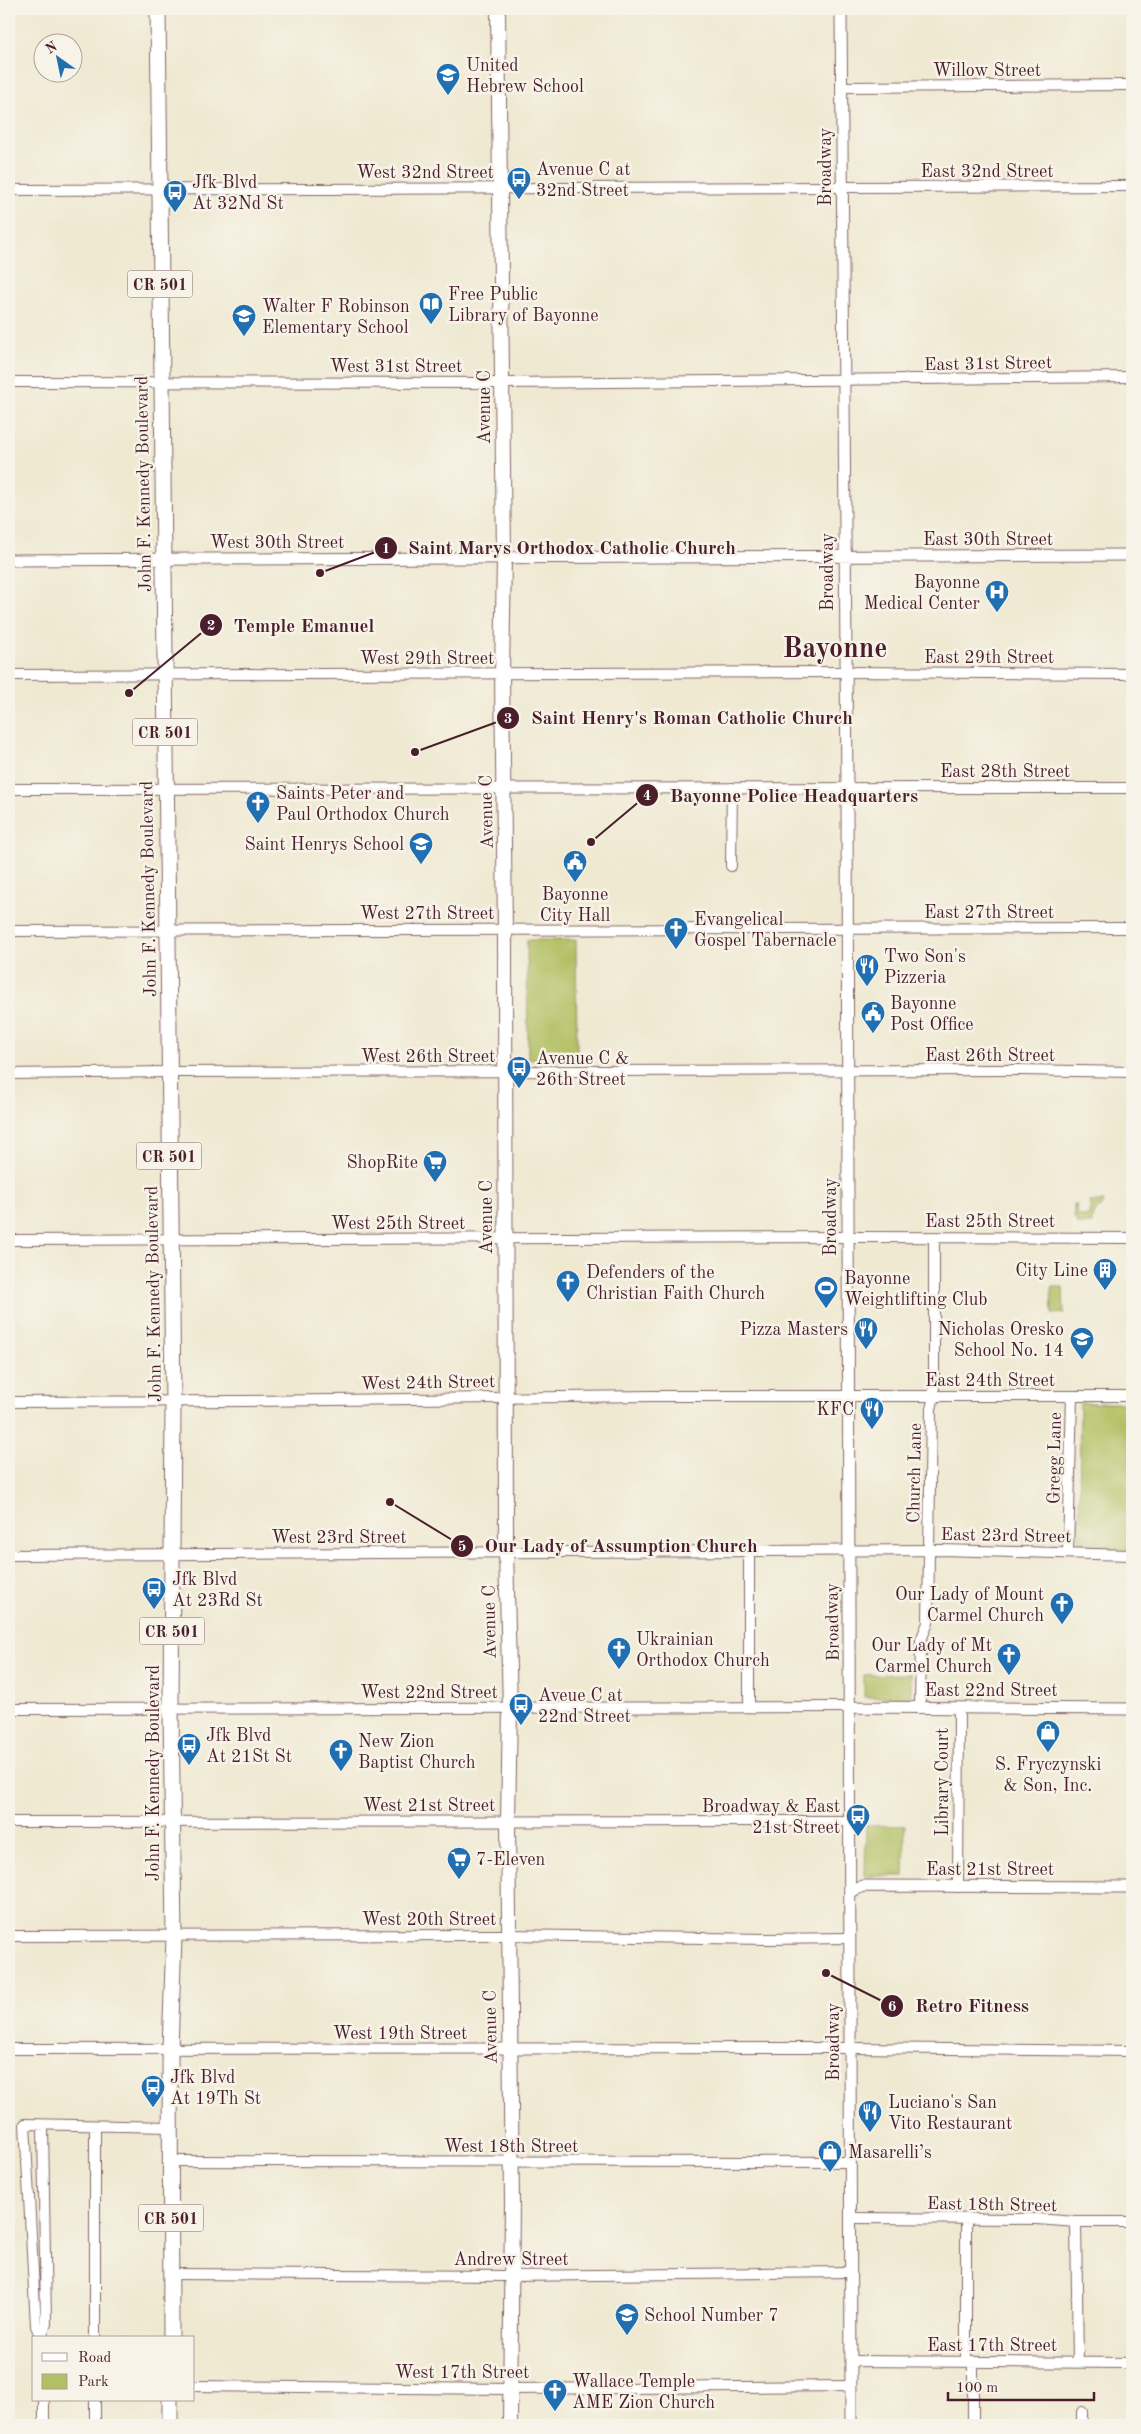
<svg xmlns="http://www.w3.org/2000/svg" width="1141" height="2434" viewBox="0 0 1141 2434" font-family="'Old Standard TT',serif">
<rect width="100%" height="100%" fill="#f7f3e8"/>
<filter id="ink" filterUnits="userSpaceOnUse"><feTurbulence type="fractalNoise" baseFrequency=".02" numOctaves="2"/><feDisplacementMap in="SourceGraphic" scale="10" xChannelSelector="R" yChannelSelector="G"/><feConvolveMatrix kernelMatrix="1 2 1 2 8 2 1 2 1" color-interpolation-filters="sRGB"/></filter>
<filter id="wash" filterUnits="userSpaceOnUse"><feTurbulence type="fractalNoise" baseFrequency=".0096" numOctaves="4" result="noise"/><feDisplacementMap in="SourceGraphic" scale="20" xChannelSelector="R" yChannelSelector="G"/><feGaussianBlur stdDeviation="1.12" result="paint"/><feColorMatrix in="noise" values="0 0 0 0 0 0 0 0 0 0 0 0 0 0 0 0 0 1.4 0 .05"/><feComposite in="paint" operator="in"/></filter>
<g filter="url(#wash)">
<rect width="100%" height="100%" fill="#efe9d2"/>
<path fill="#b2c063" stroke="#7e7047" d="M527 940H576L577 1058 528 1059Z
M1090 1202H1104L1092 1217V1224H1077V1220L1074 1219V1204H1076L1077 1216H1089Z
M1051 1287H1063L1064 1313 1052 1314Z
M1080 1403H1131L1130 1552 1079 1551Z
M911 1674V1697H864V1675Z
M866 1825 905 1826 904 1876H865Z"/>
</g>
<g filter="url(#ink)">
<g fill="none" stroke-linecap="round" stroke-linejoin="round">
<defs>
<path id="minor" d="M842 87 1132 85
M9 190 1132 186
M9 382 503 383 1132 377
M9 675 845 672 1132 674
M9 789 1132 788
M731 866 732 788
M9 931 1132 928
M9 1074 168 1072 1021 1070 1132 1072
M9 1240 861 1237 1132 1238
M9 1402 244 1401 651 1396H1132
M1068 1552 1072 1396
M9 1555 941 1550 1132 1555
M749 1707V1551
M920 1708 921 1640 928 1623 931 1409 934 1396V1237
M9 1709 850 1707
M9 1822 850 1821
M958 1887 959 1709
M9 1936 508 1935 766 1939 850 1938
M9 2049 851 2048 1132 2051
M171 2161 850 2162
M851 2218 1037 2219 1076 2222H1132
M1076 2222 1078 2362
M171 2274 511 2276 851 2272
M41 2336 46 2324 43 2126
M41 2338 36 2326 25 2124 171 2127
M95 2338V2126
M852 2361 1132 2363
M966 2361V2219
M194 2386 510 2389 851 2386
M44 2400V2425
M95 2400V2425
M1082 2412V2425
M973 2425V2361"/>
<path id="tertiary" d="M841 9 847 788 851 2425
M9 560 1132 555
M850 1707 1132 1709
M850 1892 863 1886 1132 1887"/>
<path id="secondary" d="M498 9 504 558 502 674 505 929 506 1551 510 1709 508 1821 512 2201 510 2425"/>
<path id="primary" d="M158 9 173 1402 171 1709 174 1937 170 2049 171 2338
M170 2425V2400"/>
</defs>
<use href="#minor" stroke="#846665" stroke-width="12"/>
<use href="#tertiary" stroke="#846665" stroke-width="13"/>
<use href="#secondary" stroke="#846665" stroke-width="16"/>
<use href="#primary" stroke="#846665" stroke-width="17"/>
<use href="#minor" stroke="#fff" stroke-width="10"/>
<use href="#tertiary" stroke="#fff" stroke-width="11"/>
<use href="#secondary" stroke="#fff" stroke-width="14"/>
<use href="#primary" stroke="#fff" stroke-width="15"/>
</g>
</g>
<defs>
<symbol id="school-pin" viewBox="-11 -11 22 30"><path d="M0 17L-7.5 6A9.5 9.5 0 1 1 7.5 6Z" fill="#1f6fb2" stroke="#f7f3e8"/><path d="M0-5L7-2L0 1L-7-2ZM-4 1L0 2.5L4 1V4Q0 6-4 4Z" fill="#fff"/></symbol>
<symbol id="bus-pin" viewBox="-11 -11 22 30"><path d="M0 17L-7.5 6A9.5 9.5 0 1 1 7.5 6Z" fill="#1f6fb2" stroke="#f7f3e8"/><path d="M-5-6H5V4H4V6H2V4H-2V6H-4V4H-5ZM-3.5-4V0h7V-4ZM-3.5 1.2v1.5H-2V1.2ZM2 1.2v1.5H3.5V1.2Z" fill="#fff"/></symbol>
<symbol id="library-pin" viewBox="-11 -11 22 30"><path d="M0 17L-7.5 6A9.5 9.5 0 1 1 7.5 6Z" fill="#1f6fb2" stroke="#f7f3e8"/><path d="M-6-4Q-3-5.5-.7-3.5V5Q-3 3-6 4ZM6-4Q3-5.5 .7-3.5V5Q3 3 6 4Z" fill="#fff"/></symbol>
<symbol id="hospital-pin" viewBox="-11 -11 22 30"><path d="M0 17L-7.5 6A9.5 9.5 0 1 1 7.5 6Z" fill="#1f6fb2" stroke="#f7f3e8"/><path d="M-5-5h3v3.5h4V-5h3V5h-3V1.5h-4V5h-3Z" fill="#fff"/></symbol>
<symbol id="church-pin" viewBox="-11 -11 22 30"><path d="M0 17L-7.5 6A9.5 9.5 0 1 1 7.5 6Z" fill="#1f6fb2" stroke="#f7f3e8"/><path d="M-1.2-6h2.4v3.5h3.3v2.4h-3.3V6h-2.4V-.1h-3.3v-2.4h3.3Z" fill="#fff"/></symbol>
<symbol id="civic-pin" viewBox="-11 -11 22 30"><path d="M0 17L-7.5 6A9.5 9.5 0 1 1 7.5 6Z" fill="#1f6fb2" stroke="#f7f3e8"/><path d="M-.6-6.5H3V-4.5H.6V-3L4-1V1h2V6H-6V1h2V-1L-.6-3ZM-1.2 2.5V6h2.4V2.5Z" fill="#fff"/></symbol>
<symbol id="restaurant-pin" viewBox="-11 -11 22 30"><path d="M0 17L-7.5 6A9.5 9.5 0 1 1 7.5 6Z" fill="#1f6fb2" stroke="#f7f3e8"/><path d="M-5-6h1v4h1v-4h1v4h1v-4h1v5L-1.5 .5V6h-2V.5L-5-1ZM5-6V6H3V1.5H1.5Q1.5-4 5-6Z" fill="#fff"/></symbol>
<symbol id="supermarket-pin" viewBox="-11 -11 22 30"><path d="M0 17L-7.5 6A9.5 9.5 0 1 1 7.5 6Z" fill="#1f6fb2" stroke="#f7f3e8"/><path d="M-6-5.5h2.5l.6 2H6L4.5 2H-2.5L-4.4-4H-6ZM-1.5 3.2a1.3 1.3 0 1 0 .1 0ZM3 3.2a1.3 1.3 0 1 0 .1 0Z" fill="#fff"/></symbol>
<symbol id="building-pin" viewBox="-11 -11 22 30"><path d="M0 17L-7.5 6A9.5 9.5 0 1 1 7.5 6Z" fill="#1f6fb2" stroke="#f7f3e8"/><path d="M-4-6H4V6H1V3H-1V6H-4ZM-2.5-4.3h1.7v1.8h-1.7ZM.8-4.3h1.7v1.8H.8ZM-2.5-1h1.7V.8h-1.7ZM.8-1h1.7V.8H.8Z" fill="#fff"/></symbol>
<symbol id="stadium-pin" viewBox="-11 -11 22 30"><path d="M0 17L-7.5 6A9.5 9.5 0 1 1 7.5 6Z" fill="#1f6fb2" stroke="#f7f3e8"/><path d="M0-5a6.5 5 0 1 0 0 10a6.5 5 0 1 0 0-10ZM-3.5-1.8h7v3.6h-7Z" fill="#fff"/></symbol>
<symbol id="shop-pin" viewBox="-11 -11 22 30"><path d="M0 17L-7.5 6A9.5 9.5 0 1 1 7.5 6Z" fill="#1f6fb2" stroke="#f7f3e8"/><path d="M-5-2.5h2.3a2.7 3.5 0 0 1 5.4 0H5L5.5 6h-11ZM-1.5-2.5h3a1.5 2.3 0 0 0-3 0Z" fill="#fff"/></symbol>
</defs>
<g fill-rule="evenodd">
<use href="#school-pin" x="434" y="61" width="28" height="38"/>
<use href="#bus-pin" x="505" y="165" width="28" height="38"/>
<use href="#bus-pin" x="161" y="178" width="28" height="38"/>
<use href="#library-pin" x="417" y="290" width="28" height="38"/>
<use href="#school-pin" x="230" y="302" width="28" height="38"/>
<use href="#hospital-pin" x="983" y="578" width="28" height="38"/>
<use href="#church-pin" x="244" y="789" width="28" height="38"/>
<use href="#school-pin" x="407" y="830" width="28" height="38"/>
<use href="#civic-pin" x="561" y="848" width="28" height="38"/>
<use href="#church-pin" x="662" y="915" width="28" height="38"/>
<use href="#restaurant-pin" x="853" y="952" width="28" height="38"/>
<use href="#civic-pin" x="859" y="999" width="28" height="38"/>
<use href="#bus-pin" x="505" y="1054" width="28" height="38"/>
<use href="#supermarket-pin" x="421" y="1148" width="28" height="38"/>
<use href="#building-pin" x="1091" y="1256" width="28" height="38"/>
<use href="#church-pin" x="554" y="1268" width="28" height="38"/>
<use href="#stadium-pin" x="812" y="1274" width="28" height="38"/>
<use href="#restaurant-pin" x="852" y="1315" width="28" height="38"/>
<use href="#school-pin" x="1068" y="1325" width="28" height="38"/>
<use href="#restaurant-pin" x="858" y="1395" width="28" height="38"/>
<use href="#bus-pin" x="140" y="1575" width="28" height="38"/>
<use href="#church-pin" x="1048" y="1590" width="28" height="38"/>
<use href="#church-pin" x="605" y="1635" width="28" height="38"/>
<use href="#church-pin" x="995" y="1641" width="28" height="38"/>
<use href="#bus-pin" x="507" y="1691" width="28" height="38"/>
<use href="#shop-pin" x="1034" y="1718" width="28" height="38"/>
<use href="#bus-pin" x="175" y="1731" width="28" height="38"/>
<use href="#church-pin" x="327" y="1737" width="28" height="38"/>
<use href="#bus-pin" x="844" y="1802" width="28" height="38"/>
<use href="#supermarket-pin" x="445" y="1845" width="28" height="38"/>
<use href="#bus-pin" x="139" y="2073" width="28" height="38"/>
<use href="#restaurant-pin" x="856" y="2098" width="28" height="38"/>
<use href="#shop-pin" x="816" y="2138" width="28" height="38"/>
<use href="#school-pin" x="613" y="2301" width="28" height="38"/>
<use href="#church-pin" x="541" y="2377" width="28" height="38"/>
</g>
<g text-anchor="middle" stroke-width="5" stroke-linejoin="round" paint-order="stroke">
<g fill="#f7f3e8" stroke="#7e5f64" stroke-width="1">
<rect x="127.5" y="270.5" width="65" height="27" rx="4"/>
<rect x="132.5" y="718.5" width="65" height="27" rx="4"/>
<rect x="136.5" y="1142.5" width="65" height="27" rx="4"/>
<rect x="139.5" y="1617.5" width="65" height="27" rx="4"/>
<rect x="138.5" y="2204.5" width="65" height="27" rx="4"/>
</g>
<g font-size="16" font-weight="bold" fill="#4a1f2b">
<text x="160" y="290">CR 501</text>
<text x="165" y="738">CR 501</text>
<text x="169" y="1162">CR 501</text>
<text x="172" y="1637">CR 501</text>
<text x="171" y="2224">CR 501</text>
</g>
<g font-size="18" fill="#4a1f2b" stroke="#f7f3e8" text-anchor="start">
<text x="466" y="71">United<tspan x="466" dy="21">Hebrew School</tspan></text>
<text x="536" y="175">Avenue C at<tspan x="536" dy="21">32nd Street</tspan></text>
<text x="192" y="188">Jfk Blvd<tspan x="192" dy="21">At 32Nd St</tspan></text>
<text x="448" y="300">Free Public<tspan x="448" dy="21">Library of Bayonne</tspan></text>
<text x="262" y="312">Walter F Robinson<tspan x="262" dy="21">Elementary School</tspan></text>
<text x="980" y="588" text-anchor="end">Bayonne<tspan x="980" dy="21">Medical Center</tspan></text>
<text x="276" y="799">Saints Peter and<tspan x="276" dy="21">Paul Orthodox Church</tspan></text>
<text x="404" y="850" text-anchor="end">Saint Henrys School</text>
<text x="575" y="900" text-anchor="middle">Bayonne<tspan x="575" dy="21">City Hall</tspan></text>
<text x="694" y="925">Evangelical<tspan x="694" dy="21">Gospel Tabernacle</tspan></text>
<text x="884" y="962">Two Son's<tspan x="884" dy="21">Pizzeria</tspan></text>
<text x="890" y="1009">Bayonne<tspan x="890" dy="21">Post Office</tspan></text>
<text x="536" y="1064">Avenue C &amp;<tspan x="536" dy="21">26th Street</tspan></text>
<text x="418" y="1168" text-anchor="end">ShopRite</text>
<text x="1088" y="1276" text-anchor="end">City Line</text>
<text x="586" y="1278">Defenders of the<tspan x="586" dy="21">Christian Faith Church</tspan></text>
<text x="844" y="1284">Bayonne<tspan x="844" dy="21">Weightlifting Club</tspan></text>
<text x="848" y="1335" text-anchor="end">Pizza Masters</text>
<text x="1064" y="1335" text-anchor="end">Nicholas Oresko<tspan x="1064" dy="21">School No. 14</tspan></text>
<text x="854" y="1415" text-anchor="end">KFC</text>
<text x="172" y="1585">Jfk Blvd<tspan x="172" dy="21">At 23Rd St</tspan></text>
<text x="1044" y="1600" text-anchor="end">Our Lady of Mount<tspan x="1044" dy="21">Carmel Church</tspan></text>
<text x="636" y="1645">Ukrainian<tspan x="636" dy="21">Orthodox Church</tspan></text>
<text x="992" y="1651" text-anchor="end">Our Lady of Mt<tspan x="992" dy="21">Carmel Church</tspan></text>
<text x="538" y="1701">Aveue C at<tspan x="538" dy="21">22nd Street</tspan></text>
<text x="206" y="1741">Jfk Blvd<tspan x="206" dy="21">At 21St St</tspan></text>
<text x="358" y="1747">New Zion<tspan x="358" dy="21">Baptist Church</tspan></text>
<text x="1048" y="1770" text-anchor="middle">S. Fryczynski<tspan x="1048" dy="21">&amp; Son, Inc.</tspan></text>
<text x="840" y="1812" text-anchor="end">Broadway &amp; East<tspan x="840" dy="21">21st Street</tspan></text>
<text x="476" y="1865">7-Eleven</text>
<text x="170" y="2083">Jfk Blvd<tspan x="170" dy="21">At 19Th St</tspan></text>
<text x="888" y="2108">Luciano's San<tspan x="888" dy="21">Vito Restaurant</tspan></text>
<text x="848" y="2158">Masarelli’s</text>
<text x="644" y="2321">School Number 7</text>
<text x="572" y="2387">Wallace Temple<tspan x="572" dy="21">AME Zion Church</tspan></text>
</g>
<g font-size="18" fill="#4a1f2b" stroke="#f7f3e8">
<text x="987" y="76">Willow Street</text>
<text transform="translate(825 167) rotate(-90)" y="6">Broadway</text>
<text x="987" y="177">East 32nd Street</text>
<text x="425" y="178">West 32nd Street</text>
<text transform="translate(988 363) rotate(-1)" y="6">East 31st Street</text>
<text x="396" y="372">West 31st Street</text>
<text transform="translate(484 407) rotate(-90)" y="6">Avenue C</text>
<text transform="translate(143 484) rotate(-91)" y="6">John F. Kennedy Boulevard</text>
<text x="988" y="545">East 30th Street</text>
<text x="277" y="548">West 30th Street</text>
<text transform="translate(827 572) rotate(-90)" y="6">Broadway</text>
<text x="989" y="663">East 29th Street</text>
<text x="427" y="664">West 29th Street</text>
<text x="1005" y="777">East 28th Street</text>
<text transform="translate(486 812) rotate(-91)" y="6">Avenue C</text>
<text transform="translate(148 889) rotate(-91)" y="6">John F. Kennedy Boulevard</text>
<text x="989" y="918">East 27th Street</text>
<text x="427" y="919">West 27th Street</text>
<text x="990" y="1061">East 26th Street</text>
<text x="428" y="1062">West 26th Street</text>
<text transform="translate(486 1217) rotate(-90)" y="6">Avenue C</text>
<text transform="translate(830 1217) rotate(-90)" y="6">Broadway</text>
<text x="990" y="1227">East 25th Street</text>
<text x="398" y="1229">West 25th Street</text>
<text transform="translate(153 1294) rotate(-91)" y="6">John F. Kennedy Boulevard</text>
<text x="990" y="1386">East 24th Street</text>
<text transform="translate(428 1382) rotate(-1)" y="6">West 24th Street</text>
<text transform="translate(1054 1458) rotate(-89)" y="6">Gregg Lane</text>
<text transform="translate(914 1473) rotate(-89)" y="6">Church Lane</text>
<text transform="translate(1006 1535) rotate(1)" y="6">East 23rd Street</text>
<text x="339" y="1543">West 23rd Street</text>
<text transform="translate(489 1622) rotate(-91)" y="6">Avenue C</text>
<text transform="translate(832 1622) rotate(-91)" y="6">Broadway</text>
<text x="991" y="1696">East 22nd Street</text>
<text x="429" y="1698">West 22nd Street</text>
<text transform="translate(153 1773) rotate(-90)" y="6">John F. Kennedy Boulevard</text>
<text transform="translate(942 1782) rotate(-90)" y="6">Library Court</text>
<text x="429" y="1811">West 21st Street</text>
<text x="990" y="1875">East 21st Street</text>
<text x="429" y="1925">West 20th Street</text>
<text transform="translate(490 2027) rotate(-91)" y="6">Avenue C</text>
<text x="400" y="2039">West 19th Street</text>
<text transform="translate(833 2042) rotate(-90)" y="6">Broadway</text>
<text x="511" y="2152">West 18th Street</text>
<text transform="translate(992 2204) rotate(1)" y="6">East 18th Street</text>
<text x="511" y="2265">Andrew Street</text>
<text x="992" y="2351">East 17th Street</text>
<text x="462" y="2378">West 17th Street</text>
</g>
<g font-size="28" font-weight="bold" fill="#4a1f2b" stroke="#f7f3e8">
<text x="835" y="657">Bayonne</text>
</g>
</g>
<path fill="none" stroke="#4a1f2b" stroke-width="2" d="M320 573L386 548M129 693L211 625M415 752L508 718M591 842L647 795M390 1502L462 1546M826 1973L892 2006"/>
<g fill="#4a1f2b" stroke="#f7f3e8" stroke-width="2">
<circle cx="320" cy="573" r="5"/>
<circle cx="129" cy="693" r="5"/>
<circle cx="415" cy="752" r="5"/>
<circle cx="591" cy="842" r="5"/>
<circle cx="390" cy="1502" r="5"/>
<circle cx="826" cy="1973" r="5"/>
<circle cx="386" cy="548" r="12"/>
<circle cx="211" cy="625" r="12"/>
<circle cx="508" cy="718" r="12"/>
<circle cx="647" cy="795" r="12"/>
<circle cx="462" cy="1546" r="12"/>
<circle cx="892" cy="2006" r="12"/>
</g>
<g font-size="15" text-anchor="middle" font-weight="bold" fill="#fff">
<text x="386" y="553">1</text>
<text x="211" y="630">2</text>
<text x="508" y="723">3</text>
<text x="647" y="800">4</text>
<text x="462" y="1551">5</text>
<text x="892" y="2011">6</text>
</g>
<g font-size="19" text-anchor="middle" font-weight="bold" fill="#4a1f2b" stroke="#f7f3e8" stroke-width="5" stroke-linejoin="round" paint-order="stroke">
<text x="572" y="554">Saint Marys Orthodox Catholic Church</text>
<text x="304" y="632">Temple Emanuel</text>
<text x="692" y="724">Saint Henry's Roman Catholic Church</text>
<text x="794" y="802">Bayonne Police Headquarters</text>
<text x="621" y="1552">Our Lady of Assumption Church</text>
<text x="972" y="2012">Retro Fitness</text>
</g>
<rect width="1141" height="2434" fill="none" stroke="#f7f3e8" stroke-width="30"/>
<rect x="32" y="2336" width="162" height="65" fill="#f7f3e8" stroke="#b29e9c"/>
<rect x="42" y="2353" width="25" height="8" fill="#ffffff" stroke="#b29e9c"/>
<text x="78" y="2362" font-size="15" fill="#4a1f2b">Road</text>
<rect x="42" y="2374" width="25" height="15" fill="#b2c063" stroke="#b29e9c"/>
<text x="78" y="2386" font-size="15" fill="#4a1f2b">Park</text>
<g transform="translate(58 58) rotate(327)"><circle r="24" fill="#f7f3e8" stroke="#b29e9c"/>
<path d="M0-4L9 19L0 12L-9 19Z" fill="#1f6fb2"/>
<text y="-8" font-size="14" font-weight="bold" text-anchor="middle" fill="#4a1f2b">N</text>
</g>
<path d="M948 2392v8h146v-8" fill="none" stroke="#4a1f2b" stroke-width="2.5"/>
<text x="956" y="2392" font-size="15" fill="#4a1f2b" stroke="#f7f3e8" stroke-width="4" paint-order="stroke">100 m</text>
</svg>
